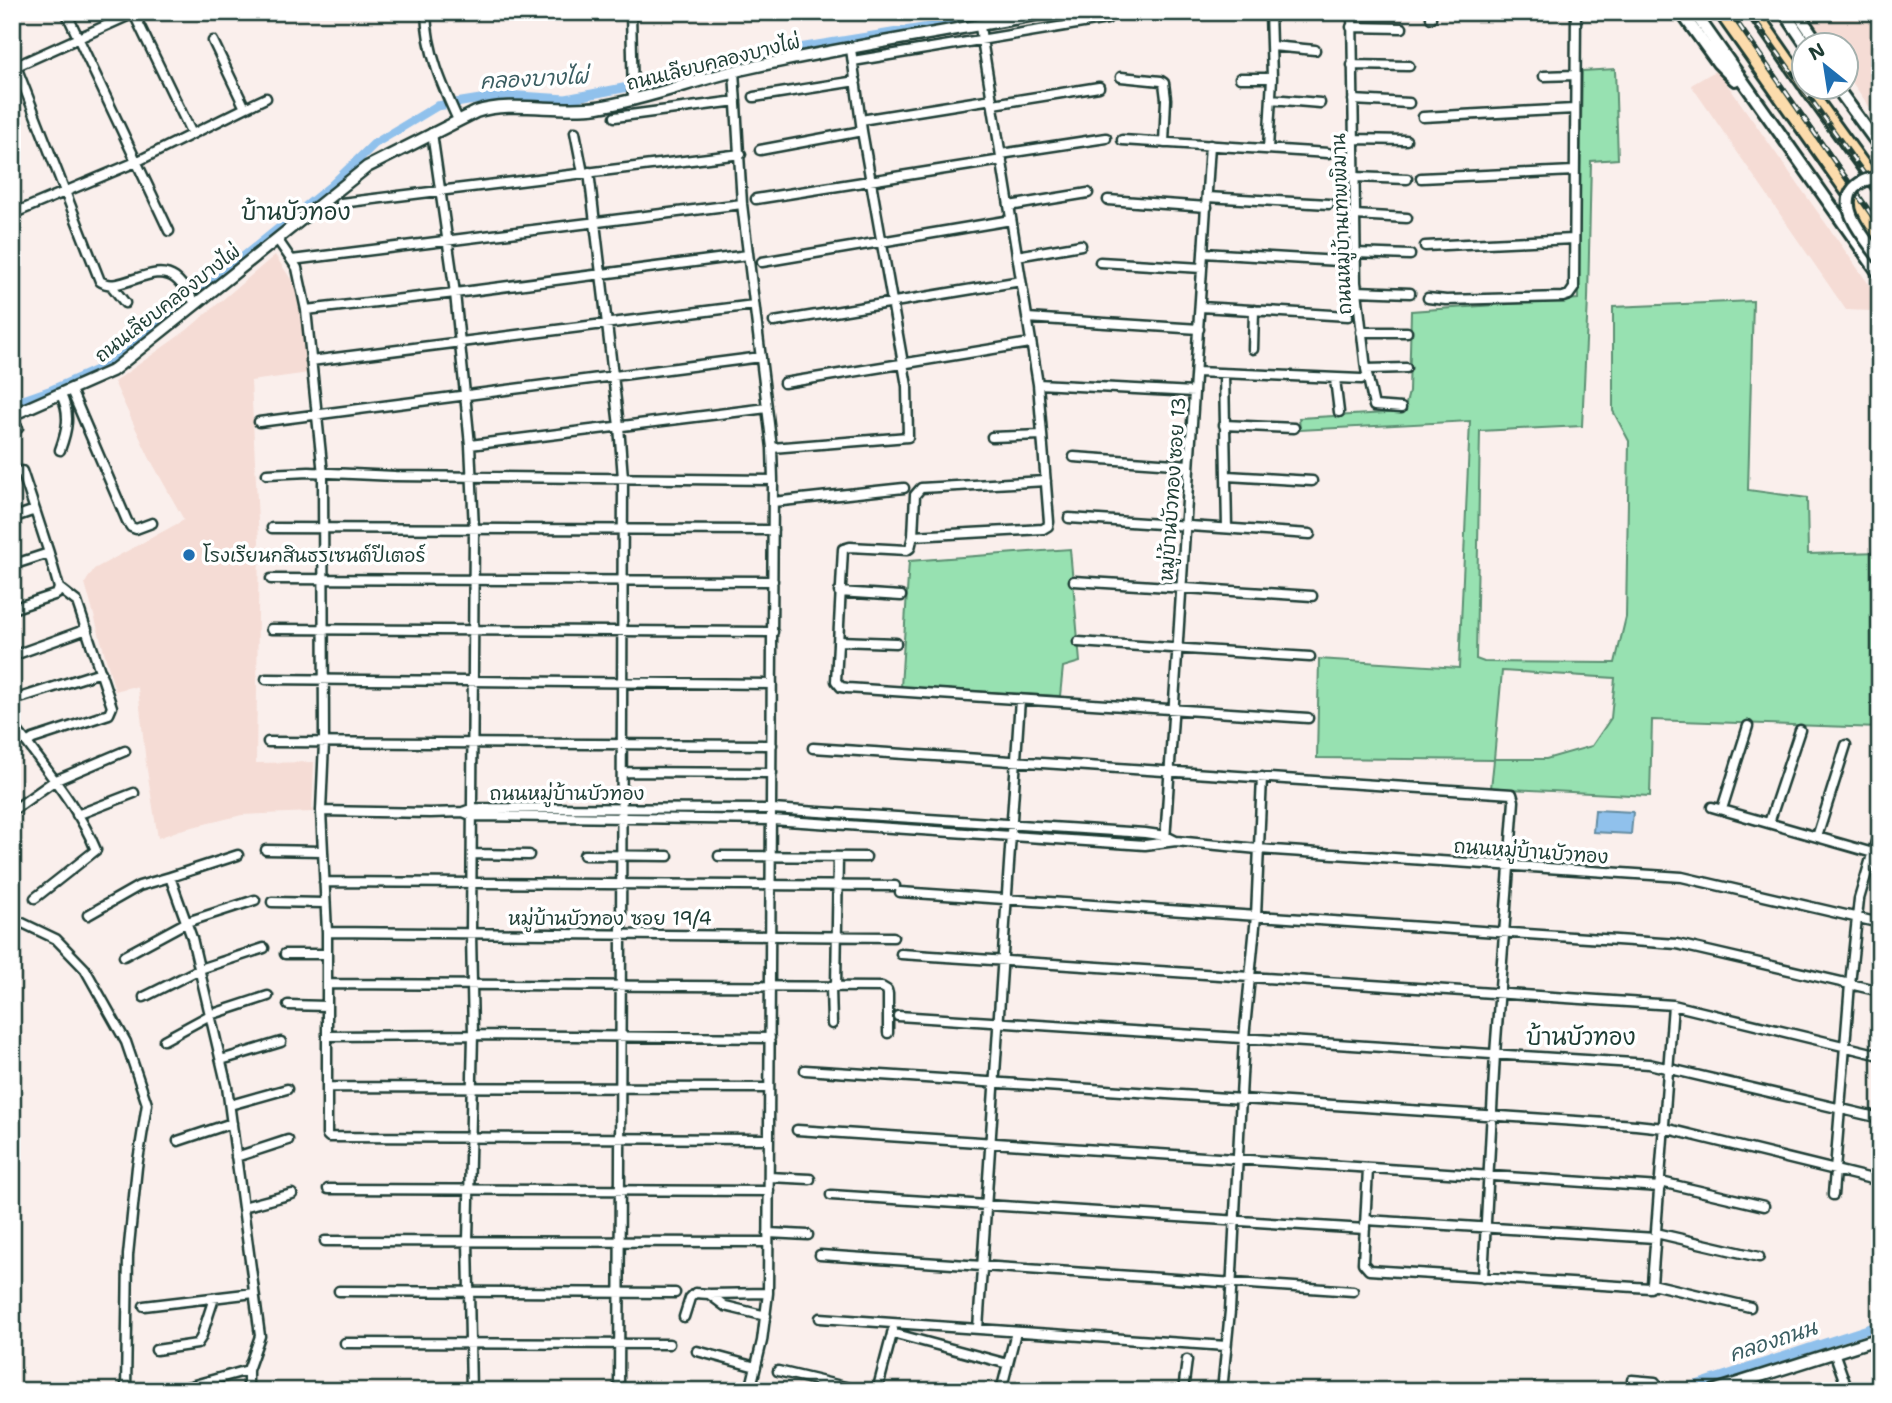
<svg xmlns="http://www.w3.org/2000/svg" width="1892" height="1403" viewBox="0 0 1892 1403" font-family="'Shantell Sans','Playpen Sans Thai',sans-serif">
<rect width="100%" height="100%" fill="#faefec"/>
<filter id="ink" filterUnits="userSpaceOnUse"><feTurbulence type="fractalNoise" baseFrequency=".0143" numOctaves="2"/><feDisplacementMap in="SourceGraphic" scale="14" xChannelSelector="R" yChannelSelector="G"/><feConvolveMatrix kernelMatrix="1 2 1 2 8 2 1 2 1" color-interpolation-filters="sRGB"/></filter>
<g filter="url(#ink)">
<path fill="#f5dcd5" d="M1802 12H1880V122L1847 75 1846 46 1826 45Z
M1717 70 1880 300 1872 311 1846 310 1691 85Z
M275 255 298 290 309 373 251 381 259 541 256 763 314 762 312 812 242 815 180 830 158 838 146 764 138 688 131 687 115 691 85 583 94 569 184 520 149 457 114 382 187 330Z"/>
<path fill="#97e1b1" stroke="#5b8f72" stroke-width="2" fill-rule="evenodd" d="M1615 69 1618 159 1591 161 1588 299 1582 426 1480 431 1476 659 1484 662 1615 663 1626 617 1629 441 1613 411V307L1753 301 1748 490 1807 498 1808 554 1880 552 1879 728 1652 720 1650 796 1491 788 1494 760 1317 758 1319 659 1459 668 1470 421 1300 430 1299 418 1404 412 1409 392 1411 311 1578 299 1582 71ZM1502 671 1615 678 1611 718 1592 746 1546 759H1494Z
M1070 549 1080 662 1063 667 1060 696 901 687 909 561Z"/>
<path fill="#90c1ec" stroke="#638ca2" stroke-width="2" d="M1595 810 1633 812 1631 834 1593 832Z"/>
<g fill="none" stroke-linecap="round" stroke-linejoin="round">
<path stroke="#90c1ec" stroke-width="9" d="M12 404 49 391 112 363 331 186 374 144 437 106 505 95 566 99 722 69 768 53 1022 12
M1678 1391 1880 1325"/>
<defs>
<path id="minor" d="M66 12 169 231
M133 12 192 134
M426 12C427 52 442 85 458 120
M631 12 633 99
M1352 12 1356 282 1366 369 1374 406 1401 408
M1431 12V18
M980 27 1038 384 1049 522 1048 526 1043 529 913 536 910 548 907 550 850 547 843 549 836 681 841 687 847 688 1308 718
M1351 27 1402 28
M1272 46 1315 50
M12 56 100 281C119 295 153 261 175 278 183 284 189 295 196 304
M853 61 1107 19
M1352 65 1409 66
M12 68 134 13
M734 71 742 204 772 448 773 480 768 1293 762 1341 750 1391
M1544 76 1575 75
M1121 77 1161 81 1164 83 1166 99 1164 143
M1240 78H1272
M754 97 856 81
M1271 99 1320 103
M1353 100 1409 103
M993 104 1099 87
M245 108 266 98
M615 117 736 101
M1423 117 1574 109
M861 120 992 99
M575 132 583 173
M432 133 455 293 470 445 474 529 471 933 473 1035 468 1240 471 1391
M1353 139 1406 140
M1122 140 1328 153
M1268 149 1272 78 1270 12
M760 150 862 131
M1001 154 1106 138
M589 172 619 426 623 478 619 1391
M1355 177 1407 179
M1421 178 1574 171
M1207 197 1329 204
M756 199 1002 160
M1108 200 1207 207
M341 203 741 154
M1009 206 1088 193
M12 214 136 162 245 108 213 41
M1355 215 1407 218
M277 239 297 268 306 310 323 474 324 742 321 811 327 932V1135L329 1137 769 1139
M1425 246 1573 239
M1203 253 1339 261
M1355 253 1410 255
M1017 256 1081 245
M292 260 742 204
M762 262 1011 220
M1100 262 1202 268
M111 285 125 303
M1357 291 1410 293
M1428 298 1446 300 1563 297 1569 295 1574 288 1576 12
M1201 307 1348 316
M306 310 455 293 748 255
M1027 318 1199 329
M774 322 1021 281
M1361 332H1407
M1253 349 1254 310
M311 361 754 305
M1366 369 1406 368
M1196 372 1361 379
M1224 374 1227 528
M1335 379 1339 412
M784 383 1030 343
M1038 384 1194 392
M71 390 127 521 131 527 136 529 152 523
M259 422 761 357
M1224 425 1294 428
M12 430 18 428
M992 437 1042 435
M470 445 767 408
M772 448 908 437 907 386 862 131 851 49
M60 450C67 431 71 414 61 395
M1074 457 1189 465
M12 474 22 471 35 510 12 518
M267 474 309 472 395 476 773 480
M1227 476 1312 481
M773 502 904 488
M1069 518 1310 534
M272 528 773 530
M913 536 915 495 921 488 1046 481
M12 565 49 553 35 510
M271 579 773 581
M1074 581 1312 596
M839 592 901 596
M12 609 57 594 59 588 49 553
M271 629 773 632
M838 641 896 643
M1078 642 1310 657
M12 656 87 629
M266 679 772 684
M23 697 101 672
M12 724 27 743 33 739 109 714 112 707 77 602 59 588
M268 742 772 745
M27 743C52 777 80 811 96 850L35 898
M813 748 1512 794 1514 801 1495 1054 1483 1278
M623 772 772 773
M1712 807 1880 855
M1722 809 1748 726
M12 811 54 781 125 751
M321 811 430 813 463 812 473 808 772 809 1145 833 1166 836 1176 841
M463 812 473 816 772 820 1145 845 1176 841 1258 849 1682 877 1880 923
M77 815 134 793
M1769 823 1800 730
M1817 837 1846 745
M1165 841 1210 145
M266 850 322 851
M473 854 529 855
M584 855 668 856
M719 856 866 857
M170 877 238 855
M324 882 895 886
M900 892 1677 944 1880 991
M272 902 324 903
M88 915 139 886 170 877 192 938 227 1087 260 1336 248 1370V1391
M12 918 56 939 85 969 126 1042 147 1104 137 1167 128 1255 126 1391
M327 932 893 937
M285 954H327
M901 954 1673 1005 1880 1055
M124 956 187 922 255 900
M327 984 882 987 887 990 888 994V1033
M831 987 832 1024
M836 987 838 857
M144 997 200 969 264 948
M288 1005 327 1006
M898 1016 1649 1064 1880 1118
M327 1036 473 1035 770 1038
M164 1040 210 1015 268 996
M221 1060 281 1042
M805 1070 1636 1125 1664 1128 1880 1181
M327 1087 769 1088
M230 1105 287 1089
M797 1130 1660 1187
M178 1141 232 1123
M236 1157 288 1140
M1368 1169 1363 1263 1369 1270 1650 1288 1652 1284 1673 1005
M769 1177 810 1179
M1661 1182 1764 1206
M328 1189 769 1191
M831 1195 1365 1229
M1833 1195 1850 984 1859 899 1880 828
M243 1207 292 1194
M1366 1220 1655 1238
M768 1233 808 1235
M1656 1233 1759 1257
M325 1241 768 1242
M820 1255 1353 1291
M1652 1284 1750 1307
M339 1291 675 1293
M709 1294 725 1306 766 1316
M144 1306 254 1293
M684 1317 690 1298 695 1293 709 1294 768 1293
M820 1318 1226 1346
M978 1329 1020 699
M892 1333 1008 1364
M345 1343 669 1344
M156 1350 197 1344 201 1338 214 1298
M697 1351 756 1367
M1834 1352 1848 1391
M778 1371 862 1391
M1632 1380 1655 1382 1661 1391
M173 1391 248 1370
M877 1391 893 1330
M1001 1391 1016 1332
M1183 1391 1187 1360
M1222 1391 1230 1311 1244 1038 1256 916 1262 777"/>
<path id="tertiary" d="M12 415 112 371 367 167 476 112C511 100 560 113 598 107 649 99 697 79 748 68 848 46 951 31 1052 12
M1713 1391 1880 1338"/>
<path id="secondary" d="M1681 12 1718 63 1735 80
M1694 12 1880 275
M1784 12 1807 46
M1797 12 1820 46
M1837 88 1880 147"/>
<path id="trunk" d="M1721 12 1880 237
M1754 12 1804 84
M1807 88 1880 189"/>
</defs>
<use href="#minor" stroke="#1f3d34" stroke-width="13"/>
<use href="#tertiary" stroke="#1f3d34" stroke-width="15"/>
<use href="#secondary" stroke="#1f3d34" stroke-width="16"/>
<use href="#trunk" stroke="#1f3d34" stroke-width="18"/>
<use href="#minor" stroke="#fff" stroke-width="8"/>
<use href="#tertiary" stroke="#fff" stroke-width="10"/>
<use href="#secondary" stroke="#fff" stroke-width="10"/>
<use href="#trunk" stroke="#fcdcac" stroke-width="12"/>
<defs>
<path id="rail" d="M1730 12 1880 227
M1749 12 1880 196"/>
</defs>
<use href="#rail" stroke="#1f3d34" stroke-width="5"/>
<use href="#rail" stroke="#fff" stroke-width="2.5" stroke-dasharray="8" stroke-linecap="butt"/>
<defs>
<path id="secondary-bridge" d="M1880 178C1869 178 1862 180 1854 188 1836 209 1868 241 1880 259"/>
</defs>
<use href="#secondary-bridge" stroke="#1f3d34" stroke-width="16" stroke-linecap="butt"/>
<use href="#secondary-bridge" stroke="#fff" stroke-width="10"/>
</g>
</g>
<circle fill="#1f6fb2" stroke="#fff" stroke-width="2.5" cx="189" cy="555" r="7"/>
<g text-anchor="middle" stroke-width="7" stroke-linejoin="round" paint-order="stroke">
<g font-size="19" fill="#1f3d34" stroke="#fff">
<text transform="translate(713 62) rotate(-14)" y="7">ถนนเลียบคลองบางไผ่</text>
<text transform="translate(1341 224) rotate(-92)" y="7">ถนนหมู่บ้านเทพพิมาน</text>
<text transform="translate(167 303) rotate(-38)" y="7">ถนนเลียบคลองบางไผ่</text>
<text transform="translate(1172 489) rotate(-86)" y="7">หมู่บ้านบัวทอง ซอย 13</text>
<text x="567" y="800">ถนนหมู่บ้านบัวทอง</text>
<text transform="translate(1531 851) rotate(4)" y="7">ถนนหมู่บ้านบัวทอง</text>
<text x="610" y="925">หมู่บ้านบัวทอง ซอย 19/4</text>
</g>
<g font-size="19" fill="#1f3d34" stroke="#fff" text-anchor="start">
<text x="203" y="562">โรงเรียนกสินธรเซนต์ปีเตอร์</text>
</g>
<g font-size="21" font-style="italic" fill="#3b5e62" stroke="#fff">
<text transform="translate(534 79) rotate(-3)" y="7">คลองบางไผ่</text>
<text transform="translate(1773 1341) rotate(-18)" y="7">คลองถนน</text>
</g>
<g font-size="23" fill="#1f3d34" stroke="#fff">
<text x="296" y="220">บ้านบัวทอง</text>
<text x="1581" y="1045">บ้านบัวทอง</text>
</g>
</g>
<rect width="1892" height="1403" fill="none" stroke="#fff" stroke-width="42"/>
<rect x="21" y="21" width="1850" height="1361" fill="none" stroke="#1f3d34" stroke-width="2.5" filter="url(#ink)"/>
<g transform="translate(1825 66) rotate(330)"><circle r="33" fill="#ffffff" stroke="#a5b1ae" stroke-width="2"/>
<path d="M0-5L12 26L0 18L-12 26Z" fill="#1f6fb2"/>
<text y="-10" font-size="19" font-weight="bold" text-anchor="middle" fill="#1f3d34">N</text>
</g>
</svg>
